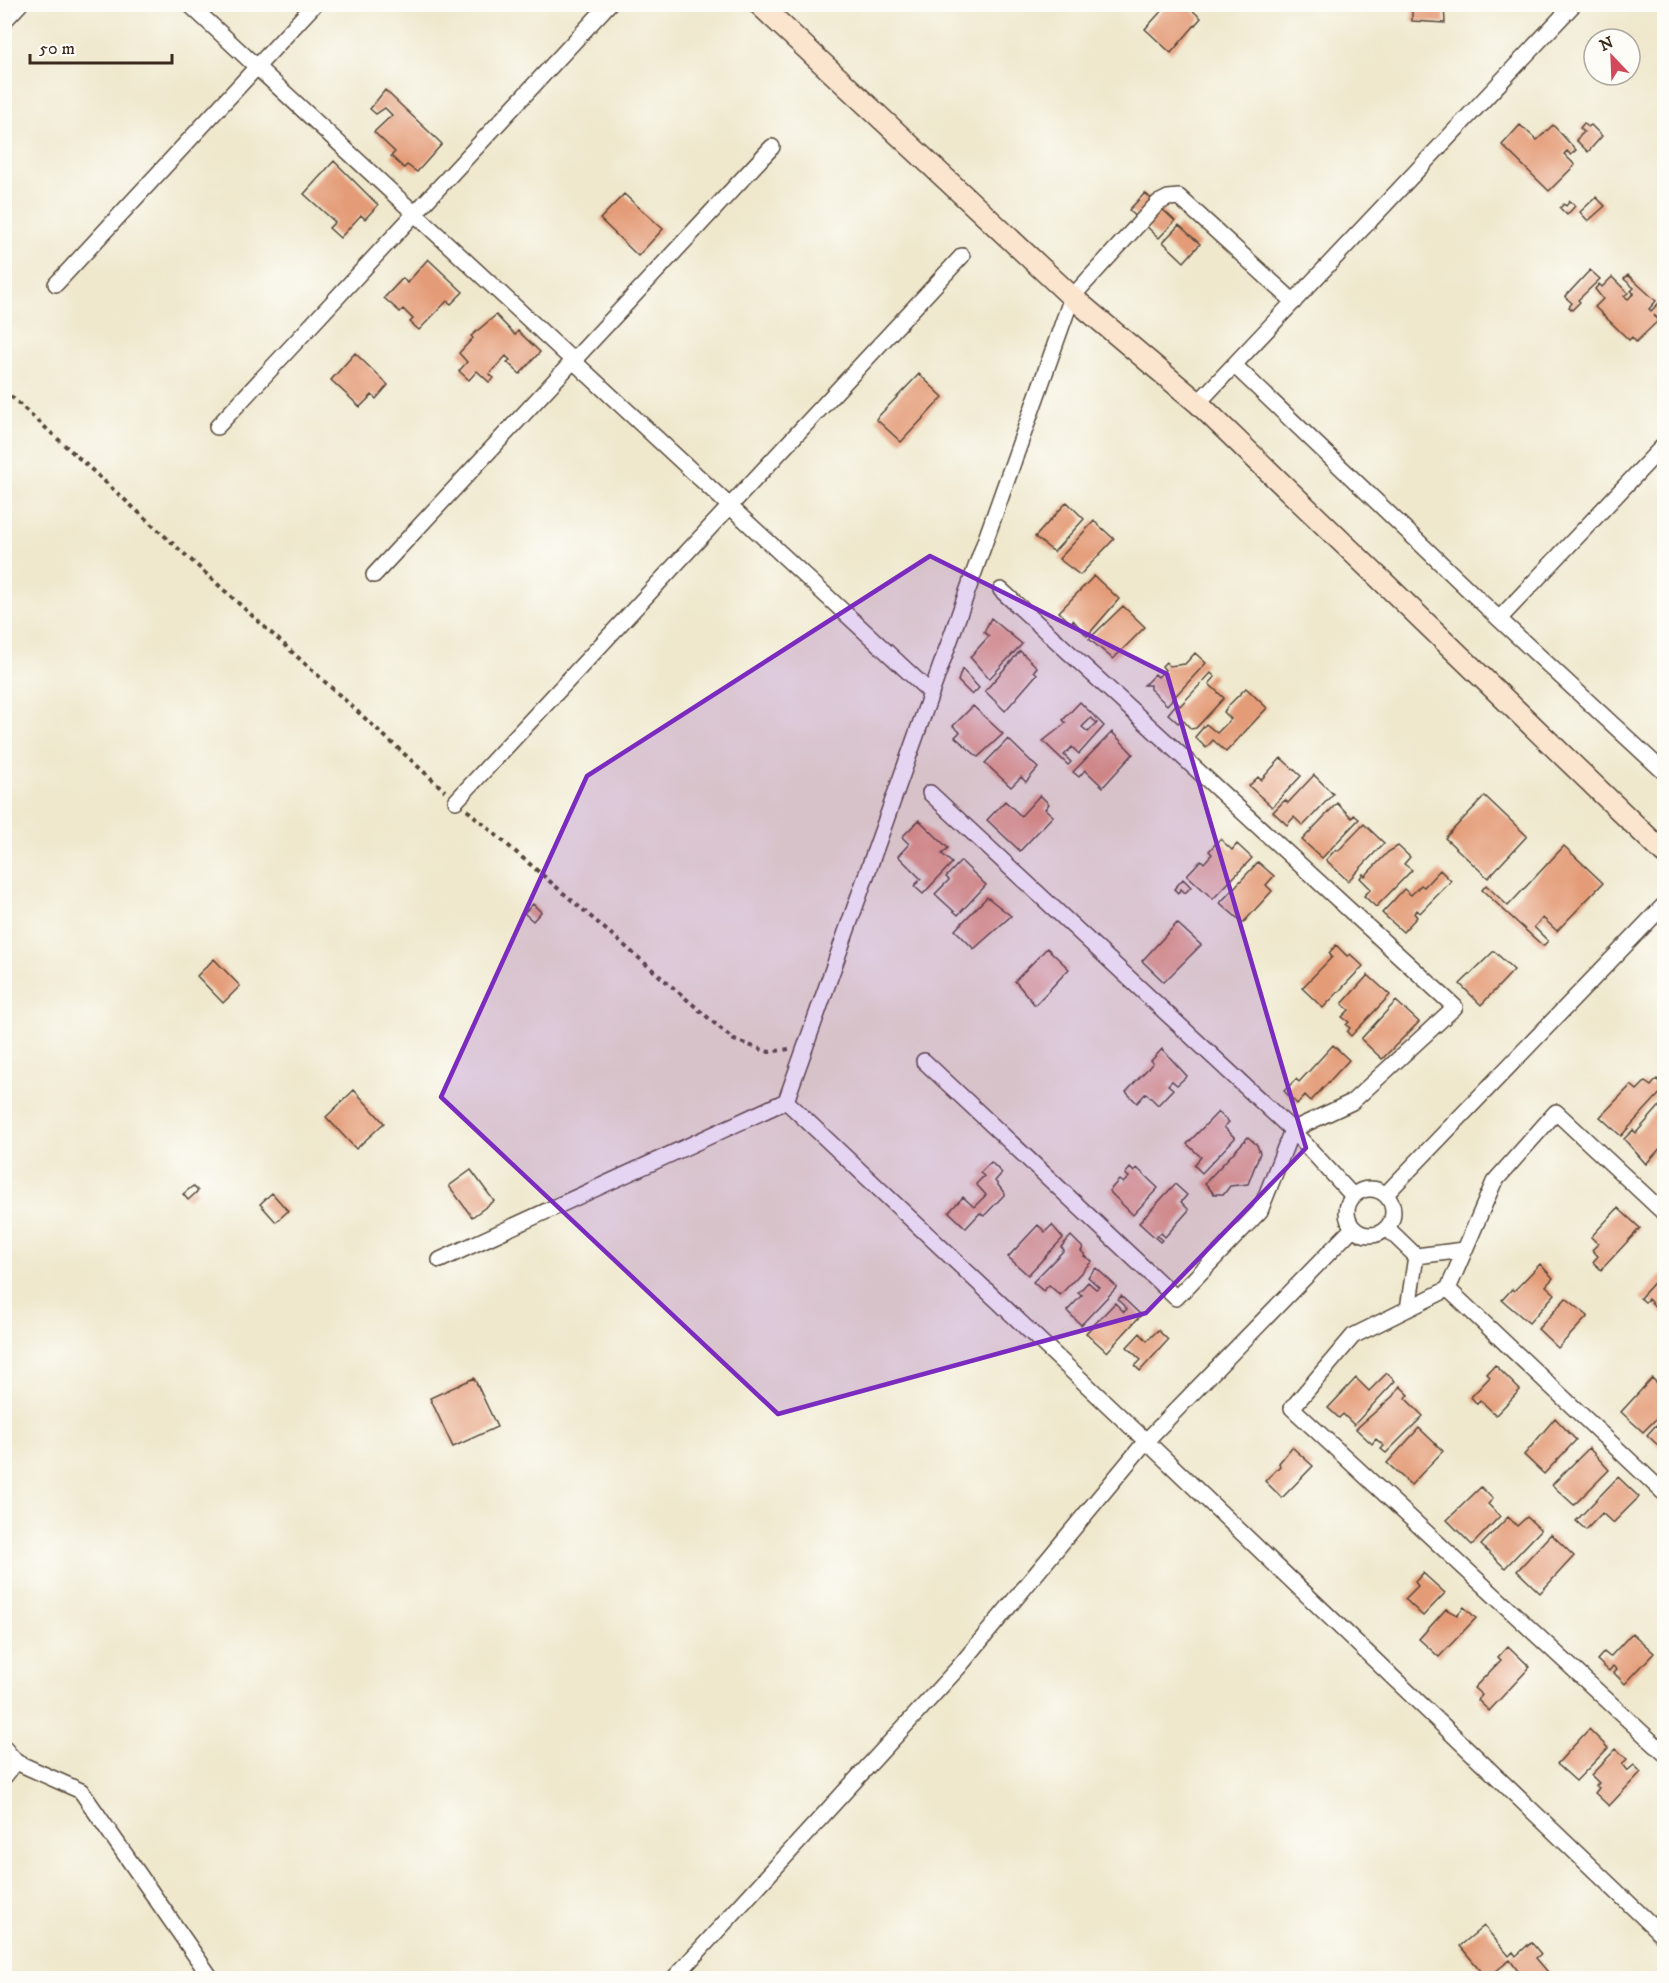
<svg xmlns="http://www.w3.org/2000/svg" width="1669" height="1983" viewBox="0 0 1669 1983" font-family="'IM FELL DW Pica',serif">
<rect width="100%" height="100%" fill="#fdfcf7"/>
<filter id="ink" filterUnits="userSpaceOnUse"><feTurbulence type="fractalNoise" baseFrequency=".0167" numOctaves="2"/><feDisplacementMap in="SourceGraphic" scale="12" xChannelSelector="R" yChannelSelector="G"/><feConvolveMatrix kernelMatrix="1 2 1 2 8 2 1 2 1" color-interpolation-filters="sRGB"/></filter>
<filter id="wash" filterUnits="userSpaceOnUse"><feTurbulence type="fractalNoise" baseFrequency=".008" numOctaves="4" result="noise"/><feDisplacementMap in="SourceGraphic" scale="24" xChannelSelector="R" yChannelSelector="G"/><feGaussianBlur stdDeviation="1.35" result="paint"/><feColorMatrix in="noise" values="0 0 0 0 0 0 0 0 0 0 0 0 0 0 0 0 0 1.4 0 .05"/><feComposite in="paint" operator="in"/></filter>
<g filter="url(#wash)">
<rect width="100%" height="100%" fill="#efe8cd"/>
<g id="blocks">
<path fill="#e49c78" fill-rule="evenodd" d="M1168 4H1185L1201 18 1171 53 1145 29Z
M1412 4H1444L1445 23 1412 21Z
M385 90 442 144 417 172 407 165 404 168 391 156 395 152 374 132 392 115 385 108 376 114 370 109Z
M1584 123 1588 127 1591 125 1602 136 1588 152 1576 140 1584 132 1580 128Z
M1520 125 1537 140 1553 125 1576 150 1571 155 1567 151 1564 154 1575 165 1549 191 1502 145Z
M334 161 378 205 365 219 361 215 340 238 329 228 335 222 304 194Z
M1145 193 1175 221 1159 238 1129 210Z
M624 194 663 229 638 256 600 219Z
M1596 197 1605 206 1588 221 1580 212Z
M1570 201 1575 206 1567 215 1560 208 1564 204 1566 206Z
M1179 225 1200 244 1184 262 1163 242Z
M428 259 463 292 451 304 447 301 419 330 410 322 413 319 403 309 400 312 384 298 403 278 407 283Z
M1590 270 1600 279 1578 300 1580 302 1572 310 1569 307 1572 303 1565 297Z
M1628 275 1656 301 1649 309 1651 311 1660 302 1664 306V322L1663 324 1654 315 1658 321 1636 342 1632 337 1629 340 1595 307 1603 299 1595 289 1599 284 1602 287 1612 277 1628 293 1624 296 1628 299 1634 293 1631 291 1634 288 1624 279Z
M496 315 515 335 518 331 540 352 520 374 507 362 510 360 506 356 489 374 494 378 489 382 477 371 469 380 459 371 467 362 459 353 473 338 471 336Z
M355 353 388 385 376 399 372 395 360 407 331 380Z
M919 374 943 397 901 442 876 419Z
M1067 502 1084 519 1054 552 1035 537Z
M1094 521 1114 539 1080 575 1059 559Z
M1094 576 1119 599 1087 636 1073 620 1071 623 1059 612Z
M1123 606 1145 627 1113 659 1089 639Z
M991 618 1022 644 989 679 970 657 989 636 984 632Z
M1020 651 1037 667 1034 671 1037 674 1005 711 985 691Z
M1195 653 1206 663 1167 705 1150 689V685H1144L1155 674 1158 677 1165 670 1162 666 1166 662 1169 666 1185 664Z
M962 669 979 688 972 695 958 681Z
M1211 673 1215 677 1209 684 1224 698 1196 728 1191 729 1182 719 1178 723 1168 714 1177 703 1180 706Z
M1246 688 1267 708 1226 752 1213 740 1206 748 1195 737 1206 724 1217 733 1231 719 1224 712 1227 707Z
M1080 702 1104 726 1079 754 1072 747 1064 755 1071 762 1068 765 1043 741 1066 723 1063 720ZM1091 718 1097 723 1088 732 1082 727Z
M973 706 1003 734 978 757 955 737 960 732 953 726Z
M1112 732 1133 754 1103 787 1085 770 1079 777 1073 772Z
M1008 739 1038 768 1026 782 1021 777 1011 787 985 763Z
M1281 758 1301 776 1272 807 1249 786 1258 777 1261 780Z
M1314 775 1333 794 1303 826 1294 817 1287 825 1273 812 1285 800 1288 803Z
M1040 795 1049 804 1045 809 1053 816 1020 851 987 820 1005 801 1021 816Z
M1485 796 1527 836 1488 878 1445 838Z
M1337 803 1352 818 1354 815 1359 819 1322 858 1302 840Z
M919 820 948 848 942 854 952 863 923 894 914 886 921 879 898 856 909 844 902 837Z
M1364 824 1384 843 1348 881 1326 860 1336 849 1338 851Z
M1220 839 1232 850 1237 844 1252 858 1213 899 1187 875 1201 860 1204 863 1212 854 1209 851Z
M1398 846 1410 857 1404 864 1412 870 1376 907 1364 896 1371 889 1360 878 1363 874 1365 876 1388 852Z
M1564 846 1603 883 1557 931 1543 918 1534 927 1548 941 1543 946 1482 890 1486 885 1508 906Z
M961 861 986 885 958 915 935 894 949 880 946 877Z
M1258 862 1274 876 1266 885 1272 891 1243 923 1220 903Z
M1440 870 1451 881 1420 913 1417 910 1414 913 1417 917 1403 932 1382 913 1404 889 1411 895 1421 885 1424 887Z
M1183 879 1191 887 1185 893 1181 889 1178 893 1174 889Z
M987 897 1011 916 974 949 955 930Z
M533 904 541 912 533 921 524 913Z
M1177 923 1201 945 1164 982 1142 961Z
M1336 945 1347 956 1350 954 1363 966 1323 1008 1302 988 1332 957 1329 953Z
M1047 948 1069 969 1035 1005 1015 981Z
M1494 951 1514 970 1481 1005 1460 984Z
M214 959 240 986 223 1003 197 976Z
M1368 975 1390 995 1351 1036 1347 1032 1350 1028 1346 1025 1349 1022 1342 1017 1349 1010 1342 1004Z
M1396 1001 1419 1022 1382 1059 1361 1039Z
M1333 1045 1349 1060 1311 1101 1305 1095 1297 1104 1284 1091 1296 1079 1299 1082Z
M1162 1049 1187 1076 1177 1085 1172 1081 1168 1085 1173 1089 1158 1105 1146 1093 1137 1103 1126 1092 1153 1063 1151 1061Z
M1657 1079 1664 1089 1621 1136 1600 1117 1631 1085 1637 1090 1645 1082 1651 1086Z
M354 1090 384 1123 356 1149 326 1117Z
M1664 1101V1144L1646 1164 1624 1139 1633 1130 1636 1133Z
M1218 1112 1229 1122 1224 1127 1235 1138 1202 1173 1194 1165 1201 1157 1187 1144Z
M1248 1137 1257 1145 1260 1153 1248 1184 1230 1186 1224 1194H1214L1205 1183Z
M991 1162 1002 1173 995 1181 1005 1194 984 1216 980 1213 966 1228 949 1212 963 1197 974 1207 986 1195 976 1184 984 1176 980 1173Z
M1130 1168 1134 1172 1137 1168 1158 1188 1133 1215 1109 1191 1119 1180 1123 1183 1129 1177 1125 1174Z
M471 1170 494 1201 472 1217 449 1186Z
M1175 1184 1187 1195 1181 1202 1189 1210 1165 1237 1161 1233 1157 1236 1162 1240 1160 1242 1139 1223Z
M193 1186 198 1191 188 1200 183 1194Z
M272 1193 288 1211 276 1222 260 1204Z
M1618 1208 1640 1228 1601 1270 1593 1262 1598 1256 1592 1250 1598 1244 1591 1237Z
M1038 1225 1045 1232 1052 1225 1063 1238 1028 1275 1008 1257Z
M1071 1236 1083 1248 1081 1251 1085 1255 1084 1256 1092 1261 1060 1295 1049 1285 1043 1291 1033 1282 1064 1250 1061 1247Z
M1540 1264 1553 1278 1546 1286 1555 1294 1529 1323 1502 1300 1512 1289 1514 1291Z
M1096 1268 1117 1287 1081 1325 1067 1311 1082 1295 1078 1293 1088 1282 1096 1289 1099 1287 1088 1277Z
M1664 1272V1316L1648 1299 1645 1302 1640 1298Z
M1121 1296 1141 1315 1107 1352 1086 1333 1115 1303 1124 1312 1127 1309 1118 1300Z
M1566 1298 1588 1316 1558 1348 1538 1329Z
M1158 1330 1168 1340 1140 1371 1135 1366 1141 1360 1127 1347 1140 1333 1147 1341Z
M1495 1365 1520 1390 1496 1415 1480 1400 1477 1404 1471 1397 1490 1377 1487 1374Z
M1387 1373 1395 1381 1354 1425 1343 1414 1339 1418 1328 1408 1356 1378 1369 1391Z
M474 1378 497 1427 453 1447 430 1398Z
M1652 1378 1664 1390V1411L1643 1432 1621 1412Z
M1400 1386 1409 1395 1405 1398 1423 1416 1386 1453 1381 1449 1384 1446 1376 1439 1372 1444 1356 1429 1393 1396Z
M1555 1418 1576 1440 1544 1474 1524 1455Z
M1664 1422V1445L1661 1448 1647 1435 1656 1425 1659 1428Z
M1419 1428 1443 1451 1411 1485 1387 1463Z
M1292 1447 1313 1466 1282 1498 1265 1481 1280 1466 1279 1463Z
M1589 1448 1609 1470 1574 1505 1552 1485Z
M1618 1477 1639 1497 1613 1523 1602 1513 1586 1530 1576 1521Z
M1481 1487 1493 1499 1488 1504 1500 1516 1472 1545 1447 1520Z
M1508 1517 1517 1526 1527 1517 1541 1530 1505 1568 1481 1545Z
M1551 1534 1574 1556 1540 1593 1517 1571Z
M1423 1573 1445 1593 1423 1616 1405 1599 1418 1586 1415 1582Z
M1464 1607 1476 1618 1439 1657 1419 1639 1446 1609 1457 1615Z
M1632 1633 1654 1653 1625 1684 1614 1673 1617 1670 1613 1666 1609 1671 1597 1660 1604 1652 1610 1657Z
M1508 1646 1530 1667 1489 1711 1478 1700 1482 1695 1474 1688 1501 1660 1498 1657Z
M1589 1729 1608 1748 1576 1781 1557 1764Z
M1616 1749 1627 1759 1622 1764 1627 1771 1634 1765 1641 1772 1609 1806 1595 1793 1599 1788 1596 1786 1599 1783 1591 1775Z
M1484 1926 1509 1956 1513 1952 1516 1956 1531 1942 1541 1954 1536 1958 1553 1978H1523L1510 1960 1487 1978 1460 1946Z"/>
</g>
</g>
<g filter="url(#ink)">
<use href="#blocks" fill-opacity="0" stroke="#564638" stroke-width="1.5"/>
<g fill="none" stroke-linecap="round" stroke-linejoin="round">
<defs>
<path id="street" d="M189 4 931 693
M4 21 20 4
M56 284 315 4
M1234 365 1499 619 1664 772
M1198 403 1574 4
M217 427 609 4
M374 575 772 147
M1499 619 1664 445
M930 793 1292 1130 1353 1196
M456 801 962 256
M924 1061 1176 1298 1260 1211 1292 1130 1352 1102 1455 1007 1001 590
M786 1101 1146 1441 1664 1937
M1347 1212a23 23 0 1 1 46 0a23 23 0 1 1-46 0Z
M1386 1194 1664 905
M1664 1213 1556 1112 1494 1182 1448 1289 1353 1336 1292 1408 1664 1753
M1387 1228 1416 1256
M1416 1256 1464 1250
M440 1260 786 1101 1072 297 1158 203 1168 198 1179 197 1294 302
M1448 1289 1664 1493
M1408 1309 1416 1256
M4 1748 16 1762 81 1791 211 1978
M4 1777 16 1762
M674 1978 958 1668 1146 1441 1353 1228"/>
<path id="secondary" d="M759 4 1072 297 1198 403 1664 853"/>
</defs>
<use href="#street" stroke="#564638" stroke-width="18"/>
<use href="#secondary" stroke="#564638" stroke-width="24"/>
<path stroke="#564638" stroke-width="4" stroke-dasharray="4.5 4.5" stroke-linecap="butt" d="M4 390 445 791
M467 810 734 1040 769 1052 789 1049"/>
<use href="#street" stroke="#fff" stroke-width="15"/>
<use href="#secondary" stroke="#fce5cf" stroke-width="21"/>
</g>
</g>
<path fill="#7b2cbf" fill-opacity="0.2" stroke="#7b2cbf" stroke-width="4.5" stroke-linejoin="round" d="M930 556 1167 674 1306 1148 1146 1313 778 1414 441 1097 587 776Z"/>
<rect width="1669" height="1983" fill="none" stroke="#fdfcf7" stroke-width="24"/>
<g transform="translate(1612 57) rotate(337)"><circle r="28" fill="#fdfcf7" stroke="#afa8a0" stroke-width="1.5"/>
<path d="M0-4.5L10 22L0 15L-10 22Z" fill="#d1495b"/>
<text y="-9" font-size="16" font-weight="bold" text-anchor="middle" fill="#3b2a1e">N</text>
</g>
<path d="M30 54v9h142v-9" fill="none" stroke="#3b2a1e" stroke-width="3"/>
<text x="39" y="54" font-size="18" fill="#3b2a1e" stroke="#fdfcf7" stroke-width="4.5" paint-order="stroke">50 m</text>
</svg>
